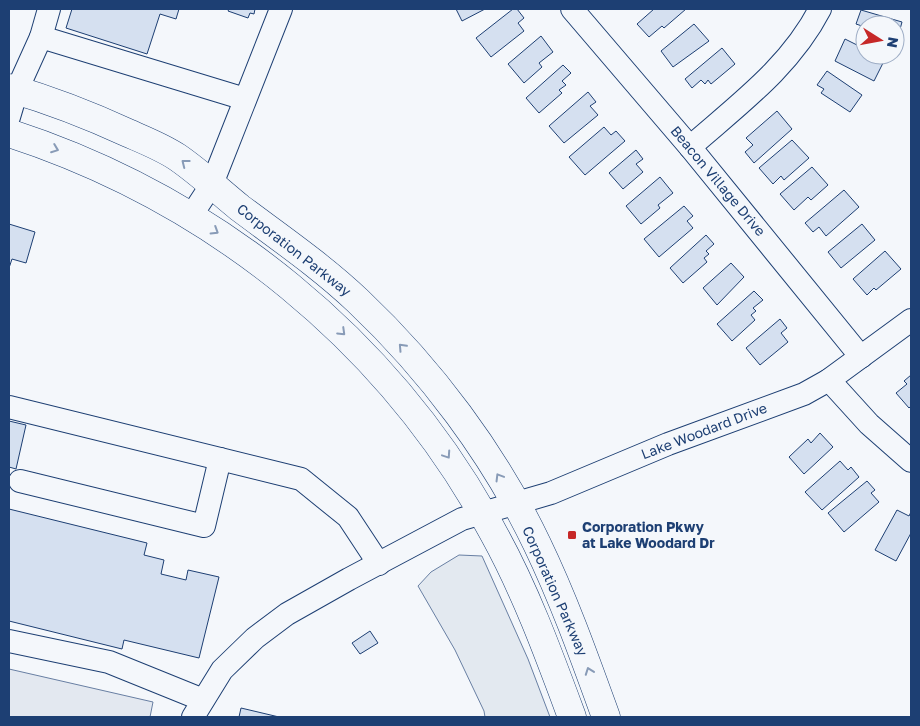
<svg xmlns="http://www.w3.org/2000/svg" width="920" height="726" font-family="'Golos Text',sans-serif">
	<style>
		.green { fill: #e3e9f0; stroke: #687fa3 }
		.parking { fill: #e3e8f0; stroke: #687fa3 }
		.building { fill: #d5e0f0; stroke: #1d3f73 }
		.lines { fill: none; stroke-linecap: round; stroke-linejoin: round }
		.minor-casing { stroke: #1d3f73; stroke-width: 24 }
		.major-casing { stroke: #1d3f73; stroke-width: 29 }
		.minor { stroke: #f4f7fb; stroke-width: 22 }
		.major { stroke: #f4f7fb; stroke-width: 28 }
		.oneway { stroke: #889bb7 }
		.poi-dot { fill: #c62828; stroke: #f4f7fb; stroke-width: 2 }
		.labels { text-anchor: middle; stroke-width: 4; stroke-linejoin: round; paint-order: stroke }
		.street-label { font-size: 14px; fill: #1d3f73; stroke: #f4f7fb }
		.poi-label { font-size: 14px; font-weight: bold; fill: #1d3f73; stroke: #f4f7fb; text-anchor: start }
	</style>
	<rect width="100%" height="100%" fill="#f4f7fb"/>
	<path class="green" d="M459,555L482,556L528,659L550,717H485L484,711L455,650L418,586L431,572Z"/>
	<path class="parking" d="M9,669L153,702L150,717H9Z"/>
	<g class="building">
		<path d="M72,9H179L176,19L160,14L147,54L66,28Z"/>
		<path d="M229,9H255L254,14L250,13L248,18L228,11Z"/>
		<path d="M456,9H485L462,21Z"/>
		<path d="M513,9H517L524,18L518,23L524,31L491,57L476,38Z"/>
		<path d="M654,9H686L664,28L662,26L649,37L637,24Z"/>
		<path d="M861,10L902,22L896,44L895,25H865V27L856,24Z"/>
		<path d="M694,24L709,41L673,67L661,51Z"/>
		<path d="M541,36L553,52L539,63L542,67L524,83L508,64Z"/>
		<path d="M845,39L865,49V55H877L885,59L874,81L835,61Z"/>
		<path d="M722,48L735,64L711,84L708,80L705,84L701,80L692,88L685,79Z"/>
		<path d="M563,65L571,73L562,81L566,85L559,90L562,93L539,113L526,98Z"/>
		<path d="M827,71L862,95L850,112L821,93L824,89L817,85Z"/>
		<path d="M588,92L596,102L590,106L598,115L564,143L549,126Z"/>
		<path d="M777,111L792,129L754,163L745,152L753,145L746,138Z"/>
		<path d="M604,127L611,135L616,131L625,141L585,175L569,157Z"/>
		<path d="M792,140L809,158L784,180L781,176L773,184L759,168Z"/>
		<path d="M636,150L643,159L636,164L643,172L623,189L609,173Z"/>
		<path d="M812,167L828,185L811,200L808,197L794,210L780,194Z"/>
		<path d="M660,177L673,193L658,205L660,208L641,224L626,206Z"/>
		<path d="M844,190L859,207L826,236L819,227L813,232L805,223Z"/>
		<path d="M684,206L693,216L687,221L693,228L659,257L644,239Z"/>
		<path d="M9,224L35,232L26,263L12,259L9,268Z"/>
		<path d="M862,224L875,240L841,268L828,252Z"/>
		<path d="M706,235L714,244L706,251L709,254L704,258L707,262L683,283L670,268Z"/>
		<path d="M885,251L901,269L876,290L874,288L867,295L853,279Z"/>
		<path d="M731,263L744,277L717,305L703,288Z"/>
		<path d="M754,291L763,300L753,308L756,311L751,315L755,320L732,341L717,324Z"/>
		<path d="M780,319L787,328L781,333L788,342L760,365L746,348Z"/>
		<path d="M911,375V406L909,408L896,393L907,384L904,381Z"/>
		<path d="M9,421L26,425L16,469L9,467Z"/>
		<path d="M820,433L833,447L804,474L789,457L808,439L811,443Z"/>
		<path d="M840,461L848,470L851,467L859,477L822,510L805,492Z"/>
		<path d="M867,481L875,490L871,493L879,502L844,532L828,513Z"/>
		<path d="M9,509L147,543L144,555L164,560L161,574L186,580L188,570L219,577L199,658L124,640L122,649L9,621Z"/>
		<path d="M897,510L909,516L911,512V533L896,561L875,550Z"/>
		<path d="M370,631L378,643L360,654L352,643Z"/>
		<path d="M241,708L279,717H239Z"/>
	</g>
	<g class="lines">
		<defs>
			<g id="minor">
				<path d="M572,9L690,147L861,357"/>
				<path d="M41,37L49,9"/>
				<path d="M9,117L17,90L41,37L245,99"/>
				<path d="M690,147C739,104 790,67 820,9"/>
				<path d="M191,216L212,184L281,9"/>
				<path d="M829,380L869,424L911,461"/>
				<path d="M9,407L301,479L348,517L379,564"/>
				<path d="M20,481L204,526L220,459"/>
				<path d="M9,641L109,662L203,700"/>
				<path d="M193,717L222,670L255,638L287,614L349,579L462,519L551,493L668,444L804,394L829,380L911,320"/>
			</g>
			<g id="major">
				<path d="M9,88C50,100 89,115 128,133C144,140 162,147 177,157C199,172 219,191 240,208C280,238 321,266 358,301C430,369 494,454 537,544C564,600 585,659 606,717"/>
				<path d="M9,133C215,200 391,342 494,534C526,592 549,655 572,717"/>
			</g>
		</defs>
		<use href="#minor" class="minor-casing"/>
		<use href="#major" class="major-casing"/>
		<use href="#minor" class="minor"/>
		<use href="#major" class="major"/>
	</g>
	<defs><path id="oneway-chevron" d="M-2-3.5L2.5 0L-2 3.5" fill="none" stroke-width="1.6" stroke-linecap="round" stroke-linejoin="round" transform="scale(1.25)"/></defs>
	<g class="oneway">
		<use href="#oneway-chevron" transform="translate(55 149) rotate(21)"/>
		<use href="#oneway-chevron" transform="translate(185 163) rotate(-142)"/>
		<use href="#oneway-chevron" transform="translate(215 231) rotate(32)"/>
		<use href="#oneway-chevron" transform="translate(342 332) rotate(44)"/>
		<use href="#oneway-chevron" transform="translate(402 347) rotate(-133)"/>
		<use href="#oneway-chevron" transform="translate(447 455) rotate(56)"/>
		<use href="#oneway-chevron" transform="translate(499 477) rotate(-121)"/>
		<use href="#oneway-chevron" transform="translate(589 671) rotate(-110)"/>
	</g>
	<rect class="poi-dot" x="567" y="530" width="10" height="10" rx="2.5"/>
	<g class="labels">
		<g class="street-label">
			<text transform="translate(718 181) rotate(50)" y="5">Beacon Village Drive</text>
			<text transform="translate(294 250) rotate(38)" y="5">Corporation Parkway</text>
			<text transform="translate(704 431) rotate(-21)" y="5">Lake Woodard Drive</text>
			<text transform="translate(555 591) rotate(66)" y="5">Corporation Parkway</text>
		</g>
		<g class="poi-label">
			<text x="582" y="532">Corporation Pkwy<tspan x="582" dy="16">at Lake Woodard Dr</tspan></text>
		</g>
	</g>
	<rect width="920" height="726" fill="none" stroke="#1d3f73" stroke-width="20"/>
	<g transform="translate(880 40) rotate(101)"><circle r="24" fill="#f4f7fb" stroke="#9eadc5"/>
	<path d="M0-4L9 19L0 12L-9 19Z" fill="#c62828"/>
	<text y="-8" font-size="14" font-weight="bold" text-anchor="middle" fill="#1d3f73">N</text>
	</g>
</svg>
